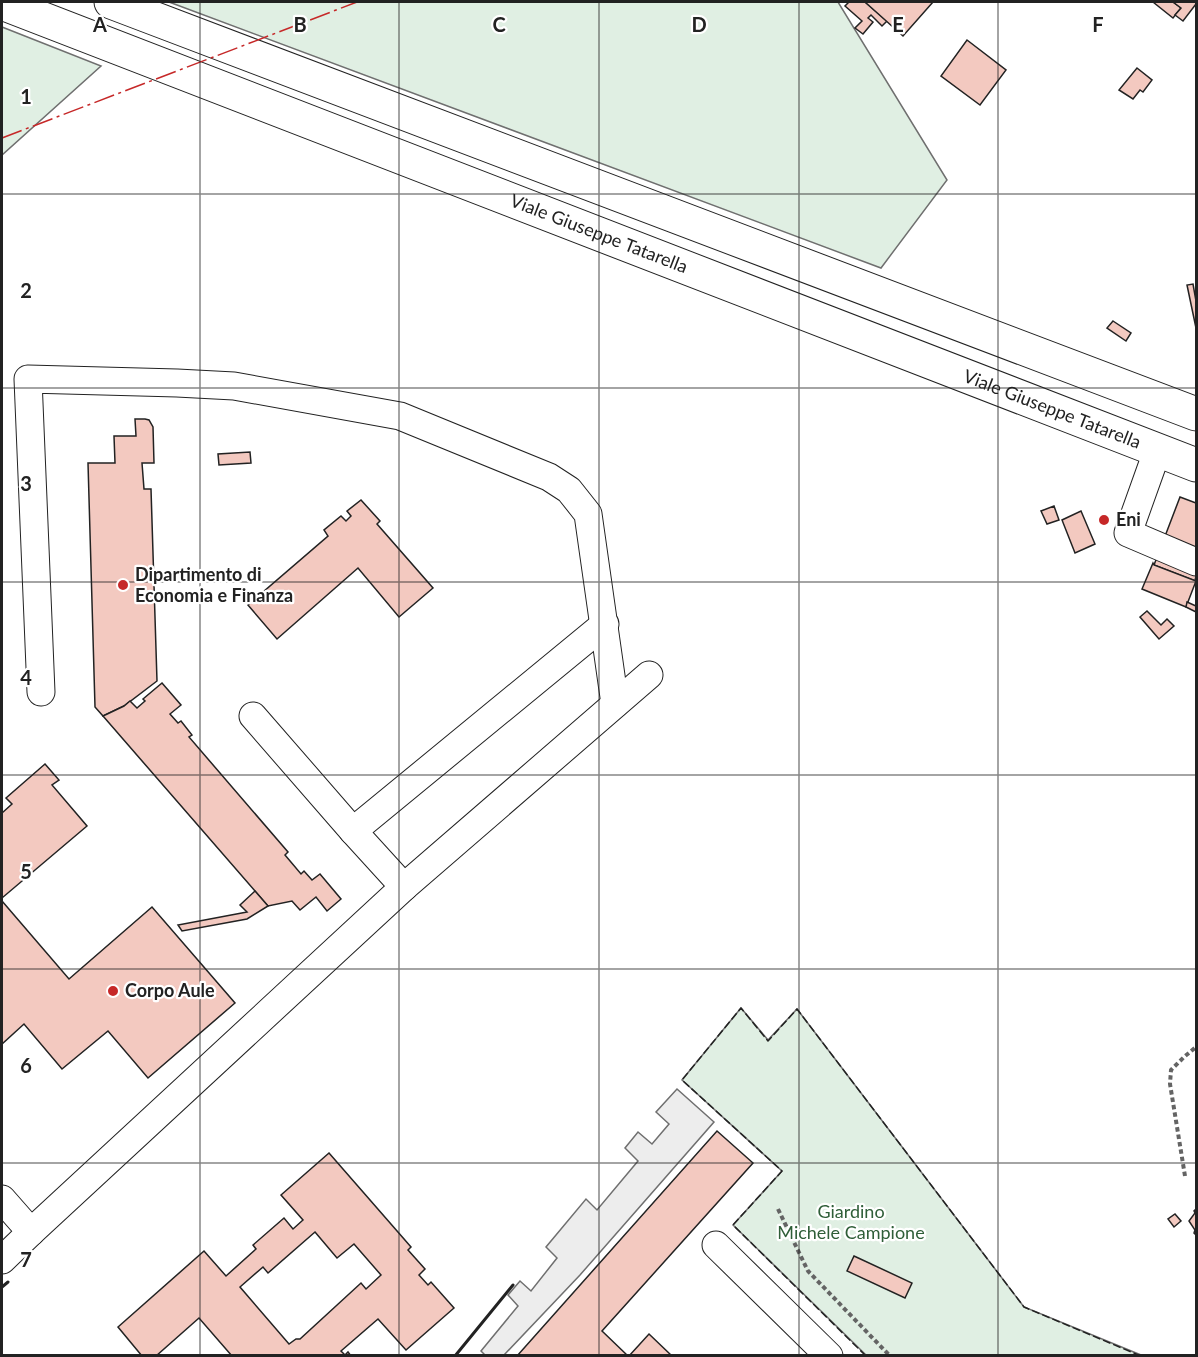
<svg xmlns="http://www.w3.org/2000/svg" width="1198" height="1357" font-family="Lato,sans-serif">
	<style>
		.green { fill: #e0efe3; stroke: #6f6f6f; stroke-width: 1.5 }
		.parking { fill: #ededed; stroke: #6f6f6f; stroke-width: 1.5 }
		.building { fill: #f3c9c0; stroke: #222; stroke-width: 1.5; fill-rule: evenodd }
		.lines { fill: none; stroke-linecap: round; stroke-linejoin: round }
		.minor-casing { stroke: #222; stroke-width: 29 }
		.major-casing { stroke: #222; stroke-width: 35 }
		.path { stroke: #646464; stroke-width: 4; stroke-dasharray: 4.5 3; stroke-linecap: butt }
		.minor { stroke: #fff; stroke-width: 27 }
		.major { stroke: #fff; stroke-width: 33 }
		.fence { stroke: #222; stroke-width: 1.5; stroke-dasharray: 8 3; stroke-linecap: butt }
		.wall { stroke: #222; stroke-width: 3 }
		.power { stroke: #c62828; stroke-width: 1.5; stroke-dasharray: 21 4.5 3 4.5; stroke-linecap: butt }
		.grid { fill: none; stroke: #222; stroke-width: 1.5; stroke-opacity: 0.55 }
		.poi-dot { fill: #c62828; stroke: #fff; stroke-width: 2 }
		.labels { text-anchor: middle; stroke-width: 4.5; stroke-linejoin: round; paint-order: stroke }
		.street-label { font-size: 18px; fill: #222; stroke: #fff }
		.poi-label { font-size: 18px; font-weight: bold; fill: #222; stroke: #fff; text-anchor: start }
		.park-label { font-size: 18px; fill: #2f5e38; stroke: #fff }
		.grid-label { font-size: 20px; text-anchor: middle; font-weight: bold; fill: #222; stroke: #fff; stroke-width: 4.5; stroke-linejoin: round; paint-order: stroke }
	</style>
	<rect width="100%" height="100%" fill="#fff"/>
	<g class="green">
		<path d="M169,2H838L947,180L881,268Z"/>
		<path d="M2,27L101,66L2,155Z"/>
		<path d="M741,1008L768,1040L797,1009L1024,1307L1141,1355H866L733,1225L782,1171L682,1080Z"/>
	</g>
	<path class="parking" d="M677,1089L714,1122L580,1275L504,1355H485L481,1351L518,1306L508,1295L520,1281L531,1291L557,1258L546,1247L586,1199L597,1210L638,1161L625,1148L638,1132L652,1144L669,1124L656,1112Z"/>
	<g class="building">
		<path d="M849,2H865L887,21L882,26L871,15L868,18L873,22L863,34L855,28L862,21L845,6Z"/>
		<path d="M865,2H933L903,36Z"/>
		<path d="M1153,2H1173L1181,8L1173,18Z"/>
		<path d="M1173,2H1196V4L1183,21L1175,15L1181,8Z"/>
		<path d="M967,40L1006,70L980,105L941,76Z"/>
		<path d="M1137,68L1152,80L1143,92L1140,90L1133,99L1119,90Z"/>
		<path d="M1193,284L1196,301V328L1187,285Z"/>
		<path d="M1113,321L1131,333L1126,341L1107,328Z"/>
		<path d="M135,419H145L149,420L153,427L154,463H142L144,489H151L157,681L124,706L103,716L95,707L88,463H115L114,436H136Z"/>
		<path d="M250,452L251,463L219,465L218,454Z"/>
		<path d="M1180,497L1196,503V576L1195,581L1154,565Z"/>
		<path d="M361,500L380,521L377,524L433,588L399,617L358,568L277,639L248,605L328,536L324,530L341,516L346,521L351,516L347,511Z"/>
		<path d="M1054,506L1059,520L1047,524L1041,511Z"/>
		<path d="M1081,511L1095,544L1075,553L1062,520Z"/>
		<path d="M1153,563L1154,565L1196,581L1186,607L1142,589Z"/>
		<path d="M1187,602L1196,606V612L1186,607Z"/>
		<path d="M1147,611L1161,625L1167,619L1174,626L1159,639L1140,617Z"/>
		<path d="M162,683L181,705L170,714L178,723L181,721L192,735L189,737L288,852L285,855L301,874L304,871L312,880L320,874L341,899L327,911L316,897L300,910L292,901L268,906L103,716L124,706L130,701L137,708L145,701L143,699Z"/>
		<path d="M45,764L59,780L52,785L87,826L2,898V813L12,804L6,798Z"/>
		<path d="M255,891L268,906L247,919L182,931L178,925L247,912L240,905Z"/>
		<path d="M2,901L69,979L152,907L235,1003L148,1078L108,1031L62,1069L24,1024L2,1044Z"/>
		<path d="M717,1131L753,1163L602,1331L628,1356H517Z"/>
		<path d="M329,1153L411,1247L408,1250L425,1269L419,1275L428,1285L431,1282L454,1308L406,1350L378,1319L341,1351L345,1355L348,1352L351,1356H232L199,1318L156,1356H142L118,1327L204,1251L226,1276L256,1249L253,1245L284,1218L293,1229L303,1220L281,1195ZM315,1232L337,1258L354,1244L381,1275L366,1289L361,1283L300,1339H296L289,1344L240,1287L263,1267L268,1273Z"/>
		<path d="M1196,1209V1235L1194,1233L1195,1230L1189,1221L1195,1213L1194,1211Z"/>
		<path d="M1175,1214L1181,1221L1174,1227L1168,1219Z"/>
		<path d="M854,1256L912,1283L905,1298L847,1271Z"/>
		<path d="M649,1334L672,1356H629Z"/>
	</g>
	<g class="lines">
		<defs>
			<g id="minor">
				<path d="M1158,449L1128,533L1196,562"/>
				<path d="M41,692L28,379L177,383L234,386L400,416L549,477L569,490L588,514L615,704"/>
				<path d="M253,716L353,831L404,887"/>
				<path d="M353,831L605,624"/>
				<path d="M2,1199L31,1232"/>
				<path d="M716,1245L829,1356"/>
				<path d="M2,1260L31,1232L404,887L649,675"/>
			</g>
			<g id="major">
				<path d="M111,2L1196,414"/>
				<path id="s1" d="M2,3L1196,465"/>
			</g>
		</defs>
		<use href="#minor" class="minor-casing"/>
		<use href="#major" class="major-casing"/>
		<g class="path">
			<path d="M1185,1176L1170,1084L1171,1070L1184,1057L1196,1047"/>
			<path d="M778,1209L808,1271L890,1356"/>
		</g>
		<use href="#minor" class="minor"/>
		<use href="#major" class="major"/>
		<path class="fence" d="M866,1356L733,1225L782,1171L682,1080L741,1008L768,1041L797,1009L1024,1307L1141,1356"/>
		<g class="wall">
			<path d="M2,1287L8,1282"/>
			<path d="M455,1356L513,1285"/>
		</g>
		<path class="power" d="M2,138L357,2"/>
	</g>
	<path class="grid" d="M200,2V1356M399,2V1356M599,2V1356M799,2V1356M998,2V1356M2,194H1196M2,388H1196M2,582H1196M2,775H1196M2,969H1196M2,1163H1196"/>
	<g class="poi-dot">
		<circle cx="1104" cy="520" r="6"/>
		<circle cx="123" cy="585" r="6"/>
		<circle cx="113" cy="991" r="6"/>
	</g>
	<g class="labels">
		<g class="street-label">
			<text dy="6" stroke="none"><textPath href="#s1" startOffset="640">Viale Giuseppe Tatarella</textPath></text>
			<text dy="6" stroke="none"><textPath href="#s1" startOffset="1126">Viale Giuseppe Tatarella</textPath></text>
		</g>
		<g class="poi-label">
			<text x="1116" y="526">Eni</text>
			<text x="135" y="581">Dipartimento di<tspan x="135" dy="21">Economia e Finanza</tspan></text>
			<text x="125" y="997">Corpo Aule</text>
		</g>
		<g class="park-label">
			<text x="851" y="1218">Giardino<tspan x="851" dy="21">Michele Campione</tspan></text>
		</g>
	</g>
	<g class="grid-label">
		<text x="100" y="32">A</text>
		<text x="300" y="32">B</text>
		<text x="499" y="32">C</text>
		<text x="699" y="32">D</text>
		<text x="898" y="32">E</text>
		<text x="1098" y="32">F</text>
		<text x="26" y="104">1</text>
		<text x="26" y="298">2</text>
		<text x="26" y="491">3</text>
		<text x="26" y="685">4</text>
		<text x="26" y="879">5</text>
		<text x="26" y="1073">6</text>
		<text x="26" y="1267">7</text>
	</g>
	<rect width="1198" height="1357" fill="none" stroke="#222222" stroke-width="6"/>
</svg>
